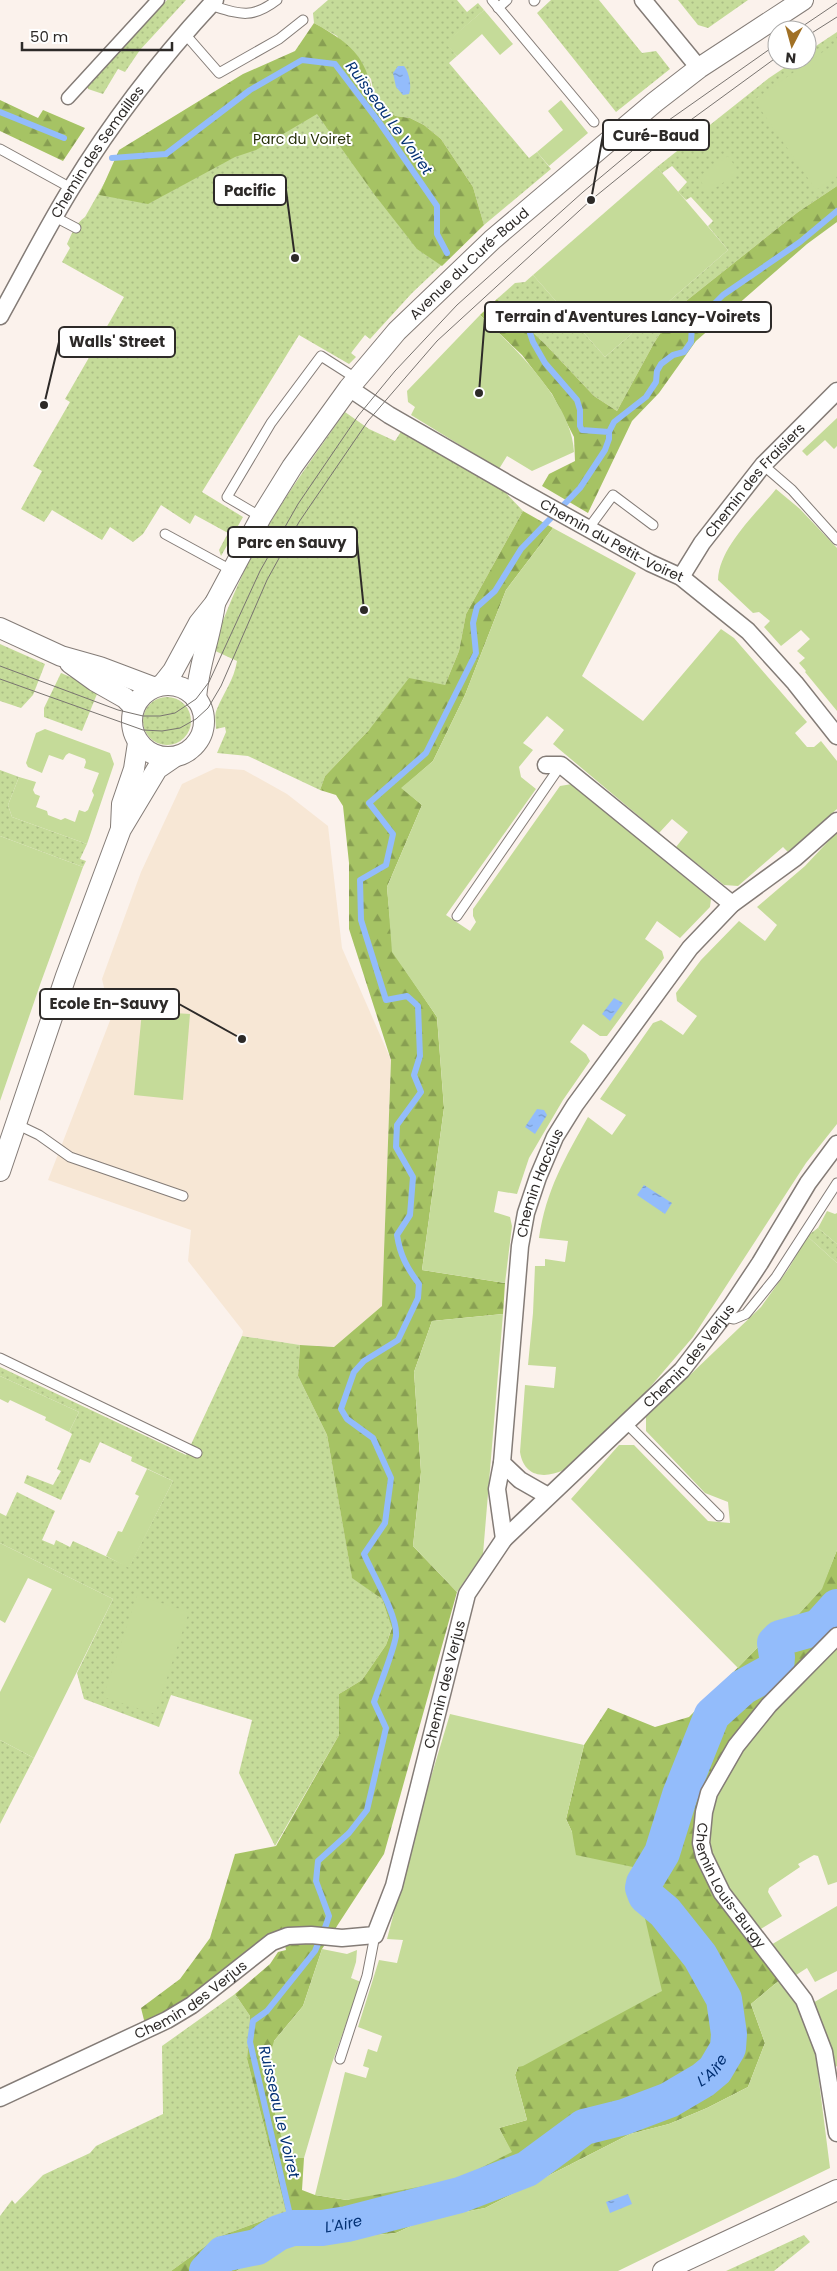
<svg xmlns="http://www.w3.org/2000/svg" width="837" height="2271" font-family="Poppins,sans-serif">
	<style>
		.education { fill: #f7e7d5 }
		.grass { fill: url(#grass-dots) }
		.forest { fill: url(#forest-firs) }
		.garden { fill: #c5db99 }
		.water { fill: url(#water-ripples) }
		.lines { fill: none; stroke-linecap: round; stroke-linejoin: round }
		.stream { stroke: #93bcfb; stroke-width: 6 }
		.river { stroke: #93bcfb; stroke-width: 36 }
		.service-casing { stroke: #847c77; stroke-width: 11 }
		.pedestrian-casing { stroke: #847c77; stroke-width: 15 }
		.minor-casing { stroke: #847c77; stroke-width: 19 }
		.tertiary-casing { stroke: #847c77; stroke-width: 22 }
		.service { stroke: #fff; stroke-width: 9 }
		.pedestrian { stroke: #fff; stroke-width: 12 }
		.minor { stroke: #fff; stroke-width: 16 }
		.tertiary { stroke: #fff; stroke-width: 20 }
		.tram { stroke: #797470; stroke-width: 1 }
		.labels { text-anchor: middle; stroke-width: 4; stroke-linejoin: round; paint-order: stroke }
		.park-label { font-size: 14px; fill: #273109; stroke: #fff }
		.street-label { font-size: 14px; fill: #2d2a28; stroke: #fff }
		.water-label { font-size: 15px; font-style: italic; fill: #023073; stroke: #fff }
		.leader { fill: none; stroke: #2d2a28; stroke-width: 2 }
		.callout-dot { fill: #2d2a28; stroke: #fff; stroke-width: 2 }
		.callout { fill: #fff; stroke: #2d2a28; stroke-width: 2 }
		.callout-label { font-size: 15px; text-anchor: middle; font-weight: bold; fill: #2d2a28 }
	</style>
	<defs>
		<pattern id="grass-dots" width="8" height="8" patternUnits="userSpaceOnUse" patternTransform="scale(1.25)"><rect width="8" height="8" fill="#c5db99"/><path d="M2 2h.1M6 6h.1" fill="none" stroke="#aabc84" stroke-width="1.8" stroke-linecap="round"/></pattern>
		<pattern id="forest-firs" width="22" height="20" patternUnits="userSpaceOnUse" patternTransform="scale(1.25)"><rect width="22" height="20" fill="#a6c364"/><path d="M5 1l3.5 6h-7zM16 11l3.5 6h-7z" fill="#889f52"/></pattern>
		<pattern id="water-ripples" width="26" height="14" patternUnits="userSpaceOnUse" patternTransform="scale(1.25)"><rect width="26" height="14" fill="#93bcfb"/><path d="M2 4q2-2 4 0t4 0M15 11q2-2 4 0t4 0" fill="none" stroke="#7899cb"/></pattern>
	</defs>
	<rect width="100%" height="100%" fill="#fbf2ec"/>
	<path class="education" d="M216,768L244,770L287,794L328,826L342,948L391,1060L382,1306L334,1347L300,1345L242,1336L243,1331L188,1261L191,1230L48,1180L111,1018L102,979L141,872L182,784Z"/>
	<g class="grass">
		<path d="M167,0H186L140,50L125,72L118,69L103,94L88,89L87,85Z"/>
		<path d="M328,0H457L467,12L478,3L484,10L446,43L457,56L449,63L529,158L537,152L551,169L484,225L473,187L441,139L424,125L410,118L396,116L376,106L371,79L337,36L314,23L313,13Z"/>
		<path d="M551,0H599L642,53L656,51L670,69L616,112L537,13Z"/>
		<path d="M678,0H748L708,28L698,25Z"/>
		<path d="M837,32V186L798,212L676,309L654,343L617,411L594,396L545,344L497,299L515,283L525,282L533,275L605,357L728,250L708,226L713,221L691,197L686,200L678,192L687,182L672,166L662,173L657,167L769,78L796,60H807V52Z"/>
		<path d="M302,63L467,241L412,293L370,339L365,335L351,353L356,357L349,364L299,335L202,492L243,517L221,556L219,550L228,533L195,515L190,524L161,505L143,534L133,542L110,527L102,540L52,510L44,522L21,509L42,471L33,466L70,402L65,399L124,297L62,262L70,248L67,244C71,235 76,223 85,217L118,159Z"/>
		<path d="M345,412L369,429L395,441L402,430L504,491L523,511L466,614L459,651L445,685L369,730L325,776L320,790L248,756L217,753L226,732L225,727L216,729C216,723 214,715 217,709C224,692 234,680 237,661L211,649C226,614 239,578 258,544C283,498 315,455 345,412Z"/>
		<path d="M0,644L45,664L33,695L21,708L0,701Z"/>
		<path d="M61,673L99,689L82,731L44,717V708Z"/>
		<circle cx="167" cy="721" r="24"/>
		<path d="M0,770L19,777L8,805L12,817L87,844L80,859L86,861L83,867L0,836Z"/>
		<path d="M818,1228L837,1244V1263L807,1236Z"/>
		<path d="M242,1336L300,1345L298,1376L327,1435L352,1577L382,1599L392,1627L386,1645L362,1680L339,1694V1735L275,1846L239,1773L252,1720L171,1695L159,1727L84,1699L77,1673L113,1599L0,1543V1513L6,1516L17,1492L55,1511L42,1540L54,1545L56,1540L70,1547L73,1541L129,1567L173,1481L131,1461L132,1457L100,1442L90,1463L80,1459L61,1500L24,1483L27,1475L53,1485L61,1471L57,1469L72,1434L69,1432L79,1412L0,1376V1367L186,1455Z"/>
		<path d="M0,1740L34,1758L0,1824Z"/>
		<path d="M235,1994L250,2016L247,2059L286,2212L218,2237L171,2271H0V2216L12,2200L15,2204L43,2175L90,2153L96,2146L163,2114L162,2046Z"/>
		<path d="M804,2235L810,2242L774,2271H726Z"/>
	</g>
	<g class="forest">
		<path d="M314,23C357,47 366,58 376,106L396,116L410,118L424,125L441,139L473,187L484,225L442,266L417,249L374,194L317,114L256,150L235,157L148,204L99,195L119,150L243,74L295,51Z"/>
		<path d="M0,100L38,118L43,110L85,128L63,161L0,131Z"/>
		<path d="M837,186V222L807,244L696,341L659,393L632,421L588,513L542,486L549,474L575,461L574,437L552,394L522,355L480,315L497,299L545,344L594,396L617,411L654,343L676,309L798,212Z"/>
		<path d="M523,511L553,528L506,590L465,695L433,761L402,788L422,805L387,887L393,952L437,1017L444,1108L422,1270L505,1283L503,1314L432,1321L414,1372L421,1472L413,1546L457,1592L384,1854L322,1949L303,2006L274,2041L287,2158H304L302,2190L315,2195L347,2200L511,2152L499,2128L527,2120L515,2075L574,1917L572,1832L566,1819L584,1745L608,1708L655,1727L689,1717L763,1642L787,1627L821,1589L837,1550V1630L743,1729L695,1840L781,1979L751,2004L765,2043L748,2087L707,2108L669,2124L630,2134L485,2208L424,2220L396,2233L335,2239L272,2250L236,2271H171L218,2237L286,2212L247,2059L250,2016L235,1994L270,1964L278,1952L286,1950L282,1932C259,1939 242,1954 224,1969C198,1989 174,2010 145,2024L141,2008L180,1979L210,1938L235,1854L276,1846L339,1735V1694L362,1680L386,1645L392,1628L382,1599L352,1578L327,1435L298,1376L300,1345L334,1347L382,1306L391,1060L349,929V863L343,806L336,795L320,790L325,776L369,730L409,678L445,685L459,651L466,614Z"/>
	</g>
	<g class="garden">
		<path d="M484,10L513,44L500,55L482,34L457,56L445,43Z"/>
		<path d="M837,42V176L816,190L754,100Z"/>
		<path d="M561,100L588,133L549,166L537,152L563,130L548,111Z"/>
		<path d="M728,156L739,172L708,193L698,177Z"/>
		<path d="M657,167L728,250L605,357L533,275Z"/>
		<path d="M480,315C514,347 572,402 574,452L532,471L507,456L499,469L411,415L415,407L408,402L407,391Z"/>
		<path d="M837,418V446L834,449L825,440L807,456L802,451Z"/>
		<path d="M776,489L800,509L837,548V711L805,672L806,671L799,663L805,658L797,651L810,639L801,630L781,646L764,627L770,621L759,612L753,613L718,580C719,547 756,514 776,489Z"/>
		<path d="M553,528L636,573L582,676L643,721L721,629L734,638L807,722L795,733L807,747H814L821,741L837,761V809L788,852L783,847L738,886L724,885L676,847L688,832L672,819L659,833L553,744L564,730L547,716L523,743L533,750L519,767L521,777L536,789L446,915L470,931L476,922L473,916V909L560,786L572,784L711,899L710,907L680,938L657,921L645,939L662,951L664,958L607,1036H600L583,1024L570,1042L586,1054L590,1061L563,1100L529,1158L517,1194L498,1191L494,1212L510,1217L512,1226L505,1283L422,1270L444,1108L437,1017L392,952L387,887L422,805L401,788L433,761L465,695L506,590Z"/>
		<path d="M45,729L110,753L114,764L87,844L12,817L8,805L19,777L36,782L33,790L35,794L40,796L36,807L47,811L48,815L61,820L65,818L75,822L79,810L85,812L88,810L94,795L92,791L99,773L84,768L86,762L85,759L69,753L66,755L63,760L49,755L42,773L28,767L26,763L36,733Z"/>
		<path d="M837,832V1124L806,1163L693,1337L645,1393L564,1470C544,1479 524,1477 520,1452L525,1385L554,1388L556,1367L528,1365L533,1313L535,1266H545V1259L565,1262L568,1241L539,1238C546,1190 565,1158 588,1117L612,1135L626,1115L600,1099L653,1023L661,1020L683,1035L697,1016L677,1001L676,993L701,960L739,921L765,941L777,925L757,907L805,866Z"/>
		<path d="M0,836L83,867L41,982L0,1101Z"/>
		<path d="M142,1011L190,1014L183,1100L134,1095Z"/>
		<path d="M827,1211L835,1214L837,1213V1244L818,1228Z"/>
		<path d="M807,1236L837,1263V1550L822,1589L787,1627L763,1642L738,1668L571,1499L619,1445H634L708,1521L730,1523L728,1502L705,1493L646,1431V1417L761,1307L789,1268Z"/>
		<path d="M503,1314L483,1554L457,1592L413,1546L421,1472L414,1372L432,1321Z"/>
		<path d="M0,1376L79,1412L69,1432L45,1420L46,1417L10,1400L8,1403L0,1399Z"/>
		<path d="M147,1469L173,1481L129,1568L106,1556L118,1531L122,1532L139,1496L135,1494Z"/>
		<path d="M0,1543L113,1599L34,1758L0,1740V1692L52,1589L28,1578L5,1623L0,1620Z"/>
		<path d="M137,1595L189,1612L155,1714L103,1697Z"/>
		<path d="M837,1645V1882L828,1885L818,1856L814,1855L798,1864L800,1867L769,1888L768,1892L782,1916L759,1930C741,1905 718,1879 708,1849C707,1843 709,1836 709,1830C717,1760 790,1693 837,1645Z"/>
		<path d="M450,1714L584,1745L566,1819L572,1832L576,1855L633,1867L662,1991L523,2066L518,2067L515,2075L527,2120L499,2128L512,2152L457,2180L347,2200L315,2195L345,2072L366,2078L369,2068L363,2066L368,2049L377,2052L382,2036L358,2027L379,1960L397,1963L403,1940L387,1939L421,1810Z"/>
		<path d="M837,1906V1971L815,1982L807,1968L793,1977L769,1946Z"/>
		<path d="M322,1949L347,1954L357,1950L356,1962L351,1978L361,1982L331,2066L304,2158H287L264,2073L274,2041L303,2006Z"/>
		<path d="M781,1979L802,2009L815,2050L830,2168L618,2271H236L272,2250L335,2239L396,2233L424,2220L485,2208L630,2134L669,2124L707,2108L748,2087L765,2043L751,2004Z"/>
		<path d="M837,1989V2066L833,2069L811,2004Z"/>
	</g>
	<g class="water">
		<path d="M398,66H404C409,72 412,86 409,94L403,95L396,87L393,73Z"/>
		<path d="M614,998L623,1003L610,1021L602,1014Z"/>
		<path d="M537,1109L544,1110L547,1115L535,1134L525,1127Z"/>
		<path d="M644,1185L672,1203L665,1214L637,1195Z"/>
		<path d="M628,2194L632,2204L610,2213L606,2202Z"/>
	</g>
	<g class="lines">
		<g class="stream">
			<path d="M0,112L64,138"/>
			<path d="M112,158L166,154L250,90L302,60L335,64L379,122L437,206V234L447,253"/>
			<path d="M609,432L614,422L646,397L656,382L657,371L661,364L673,355L684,352L691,342L692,326L723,295L800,242L837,211"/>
			<path d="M293,2228L250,2042L253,2021L267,2011L315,1951L326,1925L329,1916L316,1881L318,1861L349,1833L367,1810L386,1728L374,1702C380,1684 393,1653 396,1636C398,1616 372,1573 364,1554L385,1523L391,1478L373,1438L347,1419L341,1409L354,1372L364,1361L398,1340L418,1298L419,1284C407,1268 400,1255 397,1235L410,1215L413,1177L396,1147L397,1125L421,1092L414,1075L420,1056L418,1006L407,996L386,1000L361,920L360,880L386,865L393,834L369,803L426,753L476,653L473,623L477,607L495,591L521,549L580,488L605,450L609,439V432L582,430L580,426V410L577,400L545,363L533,342L527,324L500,304"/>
		</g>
		<path class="river" id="s1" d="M207,2271L223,2254L257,2247L278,2233L293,2228H322L347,2224L460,2195L527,2169L584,2127L624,2117L669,2100L703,2080L715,2070L728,2048L729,2034L724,1999L700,1956L665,1912L646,1896L643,1888L644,1883L662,1853L680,1795L712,1715L743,1687L776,1669L777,1657L775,1643L780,1638L819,1627L837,1607"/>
		<defs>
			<g id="service">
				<path d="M492,0L594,122"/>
				<path d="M534,1L535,0"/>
				<path d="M210,5C239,14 251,20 277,0"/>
				<path d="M498,8L507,0"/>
				<path d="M185,34L219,73L279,39L303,20"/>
				<path d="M0,149L71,188"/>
				<path d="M55,217L76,228"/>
				<path d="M763,465L792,490L837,540"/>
				<path d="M261,517L227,497L271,423L321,356L357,379"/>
				<path d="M588,529L613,495L653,525"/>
				<path d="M165,534L231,570"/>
				<path d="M457,916L561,765"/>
				<path d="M16,1124L39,1135L70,1157L183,1196"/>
				<path d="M724,1317L734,1319L746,1314L776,1277L837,1183"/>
				<path d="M0,1358L197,1453"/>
				<path d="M626,1423L719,1516"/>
				<path d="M340,2059L367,1976L375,1935"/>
			</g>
			<path id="pedestrian" d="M68,98L158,0"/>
			<g id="minor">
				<path d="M643,0L699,68"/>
				<path id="s2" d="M0,316C24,273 46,229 72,187C113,120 162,57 215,0"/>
				<path id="s3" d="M349,388L389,415L519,490L650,563L681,577L748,631L795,683L837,736"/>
				<path id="s4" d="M681,577L702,543L763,465L837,391"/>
				<path d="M546,765H561L732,904"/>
				<path d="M502,1463L497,1489L504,1539"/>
				<path id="s5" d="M548,1496L520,1480L502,1463L520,1246L526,1213L538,1177L555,1137L575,1105L690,948L732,904L795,858L837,821"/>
				<path id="s6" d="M837,1636L769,1705L736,1746L709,1793L704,1812L701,1843L704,1856L722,1893L804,2000L824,2052L837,2133"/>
				<path id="s7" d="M0,2098L167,2020L192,2005L272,1942L288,1936L311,1935L342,1938L375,1935L394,1886L467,1594L504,1539L682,1370L732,1305L760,1263L808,1183L837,1144"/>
			</g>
			<g id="tertiary">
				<path d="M0,628L61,656L100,667L153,687"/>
				<path d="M70,663L95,681L125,698L134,707"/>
				<circle cx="168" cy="721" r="36"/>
				<path id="s8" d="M162,685L173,671L199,623L215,603L261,517L292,467L349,388L397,331L492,240L655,102L699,68L803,0"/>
				<path d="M196,699C198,666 211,636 215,603"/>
				<path d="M121,827L122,804L134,769L138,743"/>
				<path d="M0,1171L66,976L121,829L157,769L173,758"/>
				<path d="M663,2271L837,2190"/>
			</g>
		</defs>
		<use href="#service" class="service-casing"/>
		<use href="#pedestrian" class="pedestrian-casing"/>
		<use href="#minor" class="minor-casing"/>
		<use href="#tertiary" class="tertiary-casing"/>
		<use href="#service" class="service"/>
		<use href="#pedestrian" class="pedestrian"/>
		<use href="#minor" class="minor"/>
		<use href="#tertiary" class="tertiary"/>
		<g class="tram">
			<path d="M797,30L837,3"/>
			<path d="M807,36L837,17"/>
			<path d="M0,666L118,710L143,716H160L175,713L196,699L209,682L260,571L298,504L358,416L395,371L457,305L583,192L669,120L777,44"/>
			<path d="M0,679L143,730L162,731L180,728L196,719L208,708L221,686L267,580L299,522L368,421L437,341L591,200L677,130L777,57"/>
		</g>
	</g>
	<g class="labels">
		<g class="park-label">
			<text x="302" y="144">Parc du Voiret</text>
		</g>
		<g class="street-label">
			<text dy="5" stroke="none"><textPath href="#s2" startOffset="191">Chemin des Semailles</textPath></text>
			<text dy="5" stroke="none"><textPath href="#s8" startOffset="525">Avenue du Curé-Baud</textPath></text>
			<text dy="5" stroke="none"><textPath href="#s4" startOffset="122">Chemin des Fraisiers</textPath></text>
			<text dy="5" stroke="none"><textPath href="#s3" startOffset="304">Chemin du Petit-Voiret</textPath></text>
			<text dy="5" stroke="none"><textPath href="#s5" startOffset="341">Chemin Haccius</textPath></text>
			<text dy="5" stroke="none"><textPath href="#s7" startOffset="1100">Chemin des Verjus</textPath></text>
			<text dy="5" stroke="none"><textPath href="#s7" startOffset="680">Chemin des Verjus</textPath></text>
			<text dy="5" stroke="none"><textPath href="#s6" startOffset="305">Chemin Louis-Burgy</textPath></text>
			<text dy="5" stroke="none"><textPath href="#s7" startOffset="215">Chemin des Verjus</textPath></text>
		</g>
		<g class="water-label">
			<text transform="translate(389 118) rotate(54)" y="5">Ruisseau Le Voiret</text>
			<text dy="5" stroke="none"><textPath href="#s1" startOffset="555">L'Aire</textPath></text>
			<text transform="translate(279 2112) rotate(77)" y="5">Ruisseau Le Voiret</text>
			<text dy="5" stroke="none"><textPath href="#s1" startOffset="150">L'Aire</textPath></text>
		</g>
	</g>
	<path class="leader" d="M591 200L603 135M295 258L286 190M479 393L485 317M44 405L59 342M364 610L357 542M242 1039L179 1004"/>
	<g class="callout-dot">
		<circle cx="591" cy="200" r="5"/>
		<circle cx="295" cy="258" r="5"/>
		<circle cx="479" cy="393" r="5"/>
		<circle cx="44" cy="405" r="5"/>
		<circle cx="364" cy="610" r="5"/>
		<circle cx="242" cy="1039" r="5"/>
	</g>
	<g class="callout">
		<rect x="603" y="120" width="106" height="30" rx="5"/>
		<rect x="214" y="175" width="72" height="30" rx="5"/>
		<rect x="485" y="302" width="286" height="30" rx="5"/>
		<rect x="59" y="327" width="116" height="30" rx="5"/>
		<rect x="228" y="527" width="129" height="30" rx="5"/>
		<rect x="40" y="989" width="139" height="30" rx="5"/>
	</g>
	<g class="callout-label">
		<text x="656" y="141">Curé-Baud</text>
		<text x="250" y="196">Pacific</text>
		<text x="628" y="322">Terrain d'Aventures Lancy-Voirets</text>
		<text x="117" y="347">Walls' Street</text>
		<text x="292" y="548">Parc en Sauvy</text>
		<text x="109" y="1009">Ecole En-Sauvy</text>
	</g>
	<g transform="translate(792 45) rotate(186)"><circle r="24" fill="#ffffff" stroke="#abaaa9"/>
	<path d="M0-4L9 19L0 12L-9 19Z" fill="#a17125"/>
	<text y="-8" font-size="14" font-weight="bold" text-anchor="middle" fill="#2d2a28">N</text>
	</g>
	<path d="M22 42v8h150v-8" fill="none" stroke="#2d2a28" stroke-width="2.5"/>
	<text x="30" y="42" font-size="15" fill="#2d2a28" stroke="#ffffff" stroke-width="4" paint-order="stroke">50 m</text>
</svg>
